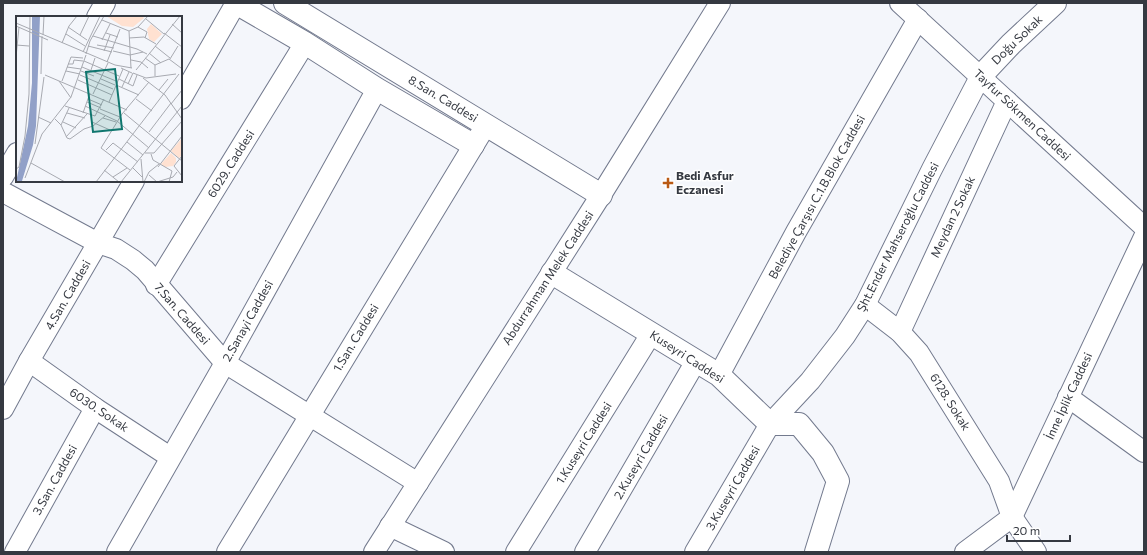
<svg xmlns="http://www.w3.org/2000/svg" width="1147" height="555" font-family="Commissioner,sans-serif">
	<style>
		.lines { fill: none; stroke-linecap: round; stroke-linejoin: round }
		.minor-casing { stroke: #737a8e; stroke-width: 22 }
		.tertiary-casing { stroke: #737a8e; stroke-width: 24 }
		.minor { stroke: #fff; stroke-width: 20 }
		.tertiary { stroke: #fff; stroke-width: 22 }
		.poi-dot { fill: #ba5a14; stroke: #fff; stroke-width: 1.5 }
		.labels { text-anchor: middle; stroke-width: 3; stroke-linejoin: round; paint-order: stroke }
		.street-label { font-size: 12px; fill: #353941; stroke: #fff }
		.poi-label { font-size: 12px; font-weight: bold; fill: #353941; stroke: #fff; text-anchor: start }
		.inset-road { fill: none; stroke: #a8aab1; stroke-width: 1 }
		.view { fill: #0f766e; fill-opacity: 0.15; stroke: #0f766e; stroke-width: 2 }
		.inset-edge { fill: none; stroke: #353941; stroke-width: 2 }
	</style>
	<rect width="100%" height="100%" fill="#f4f6fb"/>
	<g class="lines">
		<defs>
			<g id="minor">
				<path d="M900,3L1144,227"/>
				<path d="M97,17L105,3"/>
				<path d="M181,99L236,3"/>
				<path d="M3,177L17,153"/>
				<path d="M3,192L98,243L116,249L133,260L145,270L225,363L418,483"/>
				<path d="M156,285L305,43"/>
				<path d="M865,305L900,332L919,353L999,481L1012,517L1036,552"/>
				<path d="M900,332L1007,101"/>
				<path d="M29,361L95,408L170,457"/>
				<path d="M719,375L796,232L918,19"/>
				<path d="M1068,397L1144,452"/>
				<path d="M3,409L29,361L134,181"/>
				<path d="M390,526L444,552"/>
				<path d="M15,552L95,408"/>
				<path d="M117,552L225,363L377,89"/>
				<path d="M227,552L486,125"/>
				<path d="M374,552L601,195L720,3"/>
				<path d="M516,552L651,334"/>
				<path d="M585,552L696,361"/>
				<path d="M695,552L770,424L810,381L845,336L865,305L932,169L980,77"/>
				<path d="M965,552L1012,517L1144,237"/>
			</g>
			<g id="tertiary">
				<path d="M236,3L305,43L377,89L473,145"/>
				<path d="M285,3L601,195"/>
				<path d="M980,77L1011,44L1055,3"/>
				<path d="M552,273L719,375L770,424H799L823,453L838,481L816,552"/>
			</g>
		</defs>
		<use href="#minor" class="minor-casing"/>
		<use href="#tertiary" class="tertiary-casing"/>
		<use href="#minor" class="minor"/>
		<use href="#tertiary" class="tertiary"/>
	</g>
	<path class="poi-dot" d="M666 177h4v4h4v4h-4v4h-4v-4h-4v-4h4z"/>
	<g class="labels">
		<g class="street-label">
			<text transform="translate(1017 40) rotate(-44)" y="4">Doğu Sokak</text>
			<text transform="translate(443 99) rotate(31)" y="4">8.San. Caddesi</text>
			<text transform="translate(1022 115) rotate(43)" y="4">Tayfur Sökmen Caddesi</text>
			<text transform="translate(231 164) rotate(-58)" y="4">6029. Caddesi</text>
			<text transform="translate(817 197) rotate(-61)" y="4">Belediye Çarşısı C.1.B.Blok Caddesi</text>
			<text transform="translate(953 217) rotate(-65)" y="4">Meydan 2 Sokak</text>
			<text transform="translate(898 237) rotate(-63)" y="4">Şht.Ender Mahseroğlu Caddesi</text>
			<text transform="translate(548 278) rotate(-57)" y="4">Abdurrahman Melek Caddesi</text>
			<text transform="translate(68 295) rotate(-60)" y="4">4.San. Caddesi</text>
			<text transform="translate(182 314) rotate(49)" y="4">7.San. Caddesi</text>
			<text transform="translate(248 321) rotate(-61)" y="4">2.Sanayi Caddesi</text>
			<text transform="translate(356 338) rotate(-59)" y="4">1.San. Caddesi</text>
			<text transform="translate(687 357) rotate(33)" y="4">Kuseyri Caddesi</text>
			<text transform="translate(1069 396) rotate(-65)" y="4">İnne İplik Caddesi</text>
			<text transform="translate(950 402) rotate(58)" y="4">6128. Sokak</text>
			<text transform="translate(99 410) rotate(34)" y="4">6030. Sokak</text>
			<text transform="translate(584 443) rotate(-58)" y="4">1.Kuseyri Caddesi</text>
			<text transform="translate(641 457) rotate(-60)" y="4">2.Kuseyri Caddesi</text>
			<text transform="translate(55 480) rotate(-61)" y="4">3.San. Caddesi</text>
			<text transform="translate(733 488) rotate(-60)" y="4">3.Kuseyri Caddesi</text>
		</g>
		<g class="poi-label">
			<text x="676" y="180">Bedi Asfur<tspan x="676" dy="14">Eczanesi</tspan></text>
		</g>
	</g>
	<g transform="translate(16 16)">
		<rect width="166" height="166" fill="#f4f6fb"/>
		<path d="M90,0H126L128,2L117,11L106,10ZM135,8L146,18L138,26L133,23L131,13ZM166,122V139L163,142L155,135ZM155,137L160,142V146L157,150L149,151L145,148Z" fill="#ffe1d1"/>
		<path d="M16,0H24L20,110L17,129L6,165L0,166L12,110L16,67Z" fill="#91a0c8"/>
		<path class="inset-road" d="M130,3L148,18M86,4L113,15M0,7L99,49L116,52M156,8L166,17M0,10L32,24M52,11L71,24M122,11L131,16L129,22M113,15L115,52M113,15L122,11L132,0M90,17L102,21M148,17L166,31M50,18L69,30M27,19L28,0M64,19L73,0M77,20L121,33L131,38M113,22L128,21L140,28M86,24L94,8M46,27L53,10L61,0M0,29L13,30M81,29L98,32M72,30L96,36M139,30L154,42M88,35L94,19M97,35L114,39L127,36M67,36L84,0M133,37L145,47M70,38L74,25L88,0M0,41L3,11M129,42L139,49V60M153,43L165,52M154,43L162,30M115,44L125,46L132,52M68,45L103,60M91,46L104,13M52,48H57L58,44L67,45M139,49L153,43M51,51L65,53M66,51L100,65M105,52L116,57M75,54L79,42M120,54L164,0M50,55L64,58M65,55L78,60M117,57L130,62L160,58M25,58L26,20M29,59L111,94M64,59L97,73M127,62L149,79L166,103M85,63L99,69M103,63L117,70L121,59M62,64L96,79M43,65L55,82M46,65L55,41L67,42M112,68L117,57M100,69L123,79M106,71L113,56M143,74L152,63M13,78L14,0M77,78L92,47M72,83L86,89M120,83L136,95M71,86L85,92M93,86L107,53M155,88L166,74M49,90L79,100L88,83M69,90L101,105L133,132M84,93L104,101M51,97L69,102M67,97L74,77M108,97L166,145M22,101L35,107M87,102L100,106M39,103L45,109L51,122L54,123L68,113L77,110L89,100M47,106L60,112M76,106L94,114M45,109L53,92M133,116L155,87M50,121L71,98M111,126L127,139M19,128L28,61M90,134L97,127L122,146M129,137H138L166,105M135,138L137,144L156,155L153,166M125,143L127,166M15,147L49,166M158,150L166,160M158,150L166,140M142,151L166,120M117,152L126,161M0,153L3,151L9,120L13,78M88,154L103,166M114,154L85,132L106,98L133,66M133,159L141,166L157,161L161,156M97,161L111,152M9,162L26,118L55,81L70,39M80,166L163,58M105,166L166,90M128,166L133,156L143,148"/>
		<path class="view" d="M99,53L106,113L77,116L70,56Z"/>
		<rect width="166" height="166" class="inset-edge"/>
	</g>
	<rect width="1147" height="555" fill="none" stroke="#353941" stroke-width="8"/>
	<path d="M1007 535v6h63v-6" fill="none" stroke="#353941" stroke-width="2"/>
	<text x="1013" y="535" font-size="12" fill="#353941" stroke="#ffffff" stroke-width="3" paint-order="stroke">20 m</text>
</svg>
